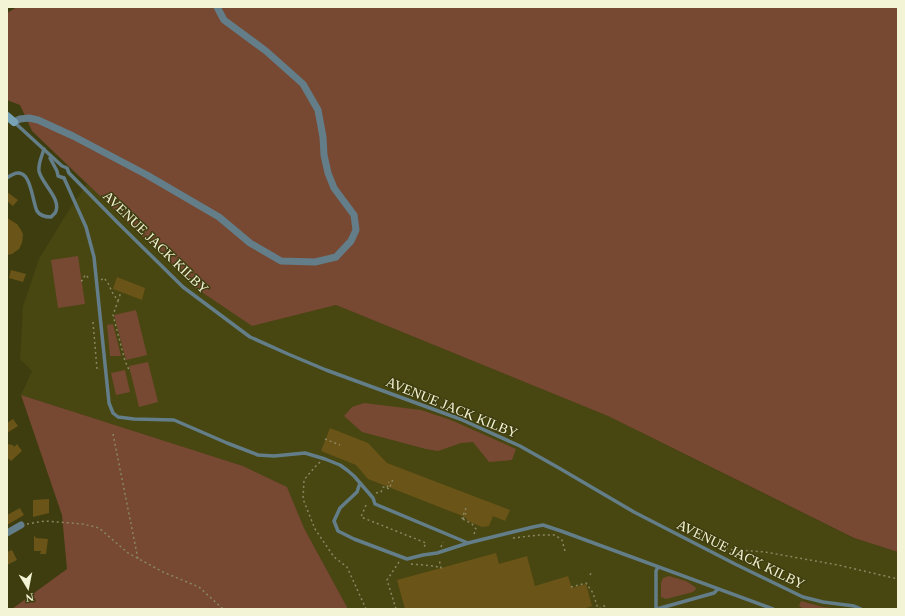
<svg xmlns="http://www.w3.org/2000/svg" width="905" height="616" font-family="'Times New Roman',serif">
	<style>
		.built { fill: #484611 }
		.green { fill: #774932 }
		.building { fill: #6b5417 }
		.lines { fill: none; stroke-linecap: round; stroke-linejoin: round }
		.path { stroke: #898861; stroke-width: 1.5; stroke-dasharray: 2 3; stroke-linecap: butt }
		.lane { stroke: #637e89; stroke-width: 3.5 }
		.street { stroke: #637e89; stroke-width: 7 }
		.secondary { stroke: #78a3b6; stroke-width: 8 }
		.labels { text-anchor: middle; stroke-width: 3; stroke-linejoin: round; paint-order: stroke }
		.street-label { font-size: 14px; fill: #f3f3d5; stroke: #3e3d0f }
	</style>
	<rect width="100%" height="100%" fill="#3e3d0f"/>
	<path class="built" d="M87,184L197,289L252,326L336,305L608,416L853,538L898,552V609H348L304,528L287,487L243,466L21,395L32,371L20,359L23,306L39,259L67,213Z"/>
	<g class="green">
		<path d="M17,7H898V552L854,538L608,416L336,305L252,326L197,289L32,131L20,105L7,100V13Z"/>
		<path d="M78,256L85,304L58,308L51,260Z"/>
		<path d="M136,310L147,355L126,360L114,315Z"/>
		<path d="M113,324L121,356H110L107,325Z"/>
		<path d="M148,362L158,402L139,407L129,366Z"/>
		<path d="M125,370L130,392L116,395L111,373Z"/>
		<path d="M21,395L243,466L287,487L304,528L348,609H12L67,569L62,515Z"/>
		<path d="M364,403L421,410L451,420L516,449L512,460L489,462L473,442L461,443L438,451L426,449L362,432L344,416L352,407Z"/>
		<path d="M669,576L686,581L695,587L696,589L693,592L666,599L661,597V583L663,578Z"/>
		<path d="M801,601L823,607L842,609H804L799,606Z"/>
	</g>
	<g class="building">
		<path d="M7,192L18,200L13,206L7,201Z"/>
		<path d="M7,218L17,224L21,230L23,234L22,243L19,249L12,254L7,255Z"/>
		<path d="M11,270L26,274L23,282L9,278Z"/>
		<path d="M117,277L145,288L142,300L113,289Z"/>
		<path d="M13,419L18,426L7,433V423Z"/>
		<path d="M330,428L368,443L387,463L510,510L505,521L493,516L489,526L482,527L468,521L465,517L368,479L356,465L321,451Z"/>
		<path d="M7,444L13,445L14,447L17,444L22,451L11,461L7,457Z"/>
		<path d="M49,499V513L33,517V500Z"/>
		<path d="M20,508L24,515L7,525V515Z"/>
		<path d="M34,535L36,538L48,539L46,554H40L41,551H34Z"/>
		<path d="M12,550L17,560L7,565V552Z"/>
		<path d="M496,553L499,564L527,556L535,586L568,576L572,588L586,584L592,606L583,609H405L397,580Z"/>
	</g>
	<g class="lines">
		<g class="path">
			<path d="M101,280L104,278L108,283L112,292L118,301L113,315L125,361L130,372"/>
			<path d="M81,281L83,280L85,275H86L90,280"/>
			<path d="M118,301L121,292"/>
			<path d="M93,322L97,369H100"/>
			<path d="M113,434L138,559"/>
			<path d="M325,439L340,445"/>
			<path d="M320,462L314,468L304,480L303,499L315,529L334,557L347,567L366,609"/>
			<path d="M387,488L389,489L393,479"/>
			<path d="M376,493L381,492L383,487L387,488L389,482"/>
			<path d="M366,505L361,517L426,543L423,549"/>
			<path d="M463,519L472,524L476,529L474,534L473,536"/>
			<path d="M463,519L462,518L466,508"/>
			<path d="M463,519L466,513"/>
			<path d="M27,524L45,521L83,524L99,528L128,553L163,572L199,587L223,609"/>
			<path d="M513,538L539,535H555L562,540L565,551"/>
			<path d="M441,547L443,542"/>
			<path d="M721,550L724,549L765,552L838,565L898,579"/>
			<path d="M411,564L434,566L441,568L439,559"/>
			<path d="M590,575L592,571"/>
			<path d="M571,587L586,583L593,593L598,609"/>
			<path d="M396,609L387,580L399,562"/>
			<path d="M599,609L606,605"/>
		</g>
		<g class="lane">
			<path d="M14,122L62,166L67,168L69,173L117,222L183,287L250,337L288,354L326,370L460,419L520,446L559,468L634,512L735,564L803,597L823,602L854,606L861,609"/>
			<path d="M50,158L57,171L58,176L64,178"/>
			<path d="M7,178C31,159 31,198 37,211C40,216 45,217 51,217C52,216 54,214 55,213C63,200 41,183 39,171C38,163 42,156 44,149"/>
			<path d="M64,178L86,227L94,257L109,403L113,413L118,417L134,419L174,420L227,443L258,455L274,456L305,453L325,459L340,465L347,470L354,476L373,498L375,504L468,543"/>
			<path d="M360,483L357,492L340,508L334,521L338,531L354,539L407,559L423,555L437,553L468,543L533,527L543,525L561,531L773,609"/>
			<path d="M656,609V571L658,567"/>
			<path d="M657,609L714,593L718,589"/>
		</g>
		<g class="street">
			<path d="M14,122L20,119L29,118L38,120L73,136L147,175L219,217L250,243L281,261L315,262L336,257L351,241L356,230L354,215L334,188L328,173L324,155L323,137L318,110L303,84L266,51L224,20L217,7"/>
			<path d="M7,533L21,525"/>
		</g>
		<path class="secondary" d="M7,116L14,122"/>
	</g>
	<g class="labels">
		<g class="street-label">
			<text transform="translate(156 242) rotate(44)" y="5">AVENUE JACK KILBY</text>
			<text transform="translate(452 407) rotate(22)" y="5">AVENUE JACK KILBY</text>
			<text transform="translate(741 554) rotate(26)" y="5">AVENUE JACK KILBY</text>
		</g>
	</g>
	<rect width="905" height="616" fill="none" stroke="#f3f3d5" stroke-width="16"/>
	<g transform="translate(28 588) rotate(170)" stroke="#3e3d0f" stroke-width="3" paint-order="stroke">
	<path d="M0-3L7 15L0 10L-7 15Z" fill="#f3f3d5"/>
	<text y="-6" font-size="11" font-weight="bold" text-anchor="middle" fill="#f3f3d5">N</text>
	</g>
</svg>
